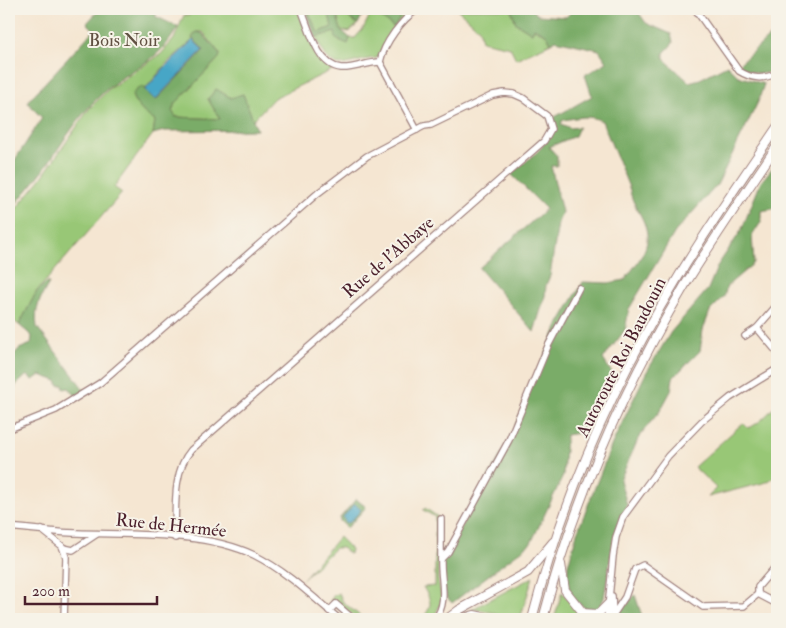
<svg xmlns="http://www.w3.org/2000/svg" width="786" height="628" font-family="'IM FELL Double Pica',serif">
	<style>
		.green { fill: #98c776; stroke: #717350 }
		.forest { fill: #7aac67; stroke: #626649 }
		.water { fill: #47a6c6; stroke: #486278 }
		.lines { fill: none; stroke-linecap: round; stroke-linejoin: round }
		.minor-casing { stroke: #a0827e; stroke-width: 8 }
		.highway-casing { stroke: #a0827e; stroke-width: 10 }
		.minor { stroke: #fff; stroke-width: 5.5 }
		.highway { stroke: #fff; stroke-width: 8 }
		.labels { text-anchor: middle; stroke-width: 4; stroke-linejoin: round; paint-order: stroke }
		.park-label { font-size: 18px; fill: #615142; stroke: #f7f3e8 }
		.street-label { font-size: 18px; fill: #4a1f2b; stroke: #f7f3e8 }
	</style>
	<rect width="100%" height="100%" fill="#f7f3e8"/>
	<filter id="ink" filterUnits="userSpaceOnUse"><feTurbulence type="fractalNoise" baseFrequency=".02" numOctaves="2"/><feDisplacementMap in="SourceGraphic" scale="10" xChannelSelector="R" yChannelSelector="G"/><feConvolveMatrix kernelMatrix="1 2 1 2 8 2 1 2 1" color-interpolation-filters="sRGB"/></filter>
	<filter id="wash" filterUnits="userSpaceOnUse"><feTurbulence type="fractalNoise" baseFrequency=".0096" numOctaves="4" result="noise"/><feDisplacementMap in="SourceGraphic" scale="20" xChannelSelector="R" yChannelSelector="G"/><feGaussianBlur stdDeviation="1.12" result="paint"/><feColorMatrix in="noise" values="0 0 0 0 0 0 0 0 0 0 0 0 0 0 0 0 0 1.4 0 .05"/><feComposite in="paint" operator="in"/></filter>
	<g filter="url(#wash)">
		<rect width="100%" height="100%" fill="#f5e6d2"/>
		<g class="green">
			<path d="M189,9H298L319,58L332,70L274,98L253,120L243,94L231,98L216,89L208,99L220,119L176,117L172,111L175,104L219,58L220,54L203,32H196L192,38L193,40L168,62L145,89L140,87L132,94C134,105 145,114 155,121L153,134L114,187L122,193L37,291L19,325L9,317V217L40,180L89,109L110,88L161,54L174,39L184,15L189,16Z"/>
			<path d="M307,9H328L332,27L318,33Z"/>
			<path d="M335,9H345L350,19L358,24L349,32L341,30Z"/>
			<path d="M404,9L407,13L377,58C341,61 335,80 316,37L335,32L348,44L350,38H355L363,29L372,11L394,27Z"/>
			<path d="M457,9H511L516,23L532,33L533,28L547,35L551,43L516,59L510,47L482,41L479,29Z"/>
			<path d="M777,404V475L767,482L708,497L716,488L694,467L743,423L748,428C758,425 769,413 777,404Z"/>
			<path d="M425,508L438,517L439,523L438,579L442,601L433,619H422C433,605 432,602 423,587L435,586V517L423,510Z"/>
			<path d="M339,537L351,549L350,554L342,548H335L303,579Z"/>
			<path d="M533,577L520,619H503L495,613L472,609Z"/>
			<path d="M562,592L585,619H554Z"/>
			<path d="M339,593L343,602L364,619H358L334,600L330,601L334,595Z"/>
		</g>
		<g class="forest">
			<path d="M100,9H160L155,16L178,27C157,65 133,65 104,92C78,115 62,145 41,173C31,187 19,199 9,212V191L15,181L9,177V169L42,118L27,102L94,30L87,23Z"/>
			<path d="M304,9H307L318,33L332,27L328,9H335L341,30L350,38L348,44L336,39L335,32L316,37Z"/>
			<path d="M345,9H365L358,24L350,19Z"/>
			<path d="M373,9H405L394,27L372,11Z"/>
			<path d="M511,9H531L538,15L566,17L574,9H636L646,23L671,34L673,43L664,53V59L689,82L700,79L727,65L738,76L764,84L758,102L717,185L675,232L629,309L625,330L603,359L612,373L591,419L579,433L566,435L563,476L531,543L452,603C439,591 442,573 444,557L509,440L559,323L583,282L608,283L625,280C641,256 656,245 641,216C636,207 631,199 630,190L602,121C587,114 578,118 563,120L561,124L570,128L579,127L575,136L549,147L557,156V166H551L562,212L558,223L550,276L546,285L545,296L534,332L479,268L546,209L511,174C529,158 554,144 553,118L592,96L585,75L607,62L599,50L556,40L551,43L547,35L534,28L532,33L516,23Z"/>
			<path d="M777,30V68C766,77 748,74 739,64Z"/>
			<path d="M196,32L202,33L220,54L219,58L175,104L172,111L176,117L220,119L208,99L216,89L231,98L243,94L257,130L164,131L153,134L155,121C145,114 134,105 132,94L140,87H142L156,100L204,50L192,38Z"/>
			<path d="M777,162V208L761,211V222L752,236L754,263L727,286L724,297L710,311L703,330L700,351L673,378L671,391L660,411L640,435L620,480L627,505L615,532L604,598L599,609L590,611L575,601L567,584L568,565L577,533L612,444L646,373L671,332L708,289L718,265L741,231L761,182Z"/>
			<path d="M46,283H49C40,299 34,309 37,327L85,391L76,396L69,388L64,389L63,385H58L57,381L40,375L33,380L27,375L16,385L14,391L9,394V360L19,349L31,344L32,336L19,325L37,291Z"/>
			<path d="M356,499L366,507L347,528L340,521V518Z"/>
			<path d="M635,595L643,619H619V612Z"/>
		</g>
		<g class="water">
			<path d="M193,40L203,50L155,100L145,90L165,67Z"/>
			<path d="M355,504L361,510L350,522L346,523L343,517Z"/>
		</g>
	</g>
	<g filter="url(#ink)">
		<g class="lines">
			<defs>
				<g id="minor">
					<path d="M301,9C309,27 317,66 341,68C354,69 367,62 380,62"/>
					<path d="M695,9L739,71C752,79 763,80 777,73"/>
					<path d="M380,62L417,130"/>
					<path d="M380,62C384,43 402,19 418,9"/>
					<path d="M757,328L777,352"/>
					<path d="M745,336L757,328L777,305"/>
					<path d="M9,429L56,410L100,383L318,193L367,156L424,126L431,125L493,95L504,93L514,94L523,98L547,116L551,129L544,141L191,450C172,472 176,509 175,538"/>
					<path d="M441,519V559"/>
					<path d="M9,527C31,529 55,533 77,533C132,535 203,531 254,555C286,571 312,596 339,619"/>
					<path d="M42,530L62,546L66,557L64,619"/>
					<path d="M64,548L73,550L97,534"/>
					<path d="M758,594V587L777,565"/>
					<path d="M758,594L777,604"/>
					<path d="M612,596L613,619"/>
					<path d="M329,611L336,604L353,619"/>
					<path d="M613,615L625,597L635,569L643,565L703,607L744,606L758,594"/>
					<path d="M435,619C449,602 440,580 441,559L448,552L509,440L548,346L579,288"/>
					<path d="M607,619L613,556L616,537L623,517L668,456L702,421L730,398L777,369"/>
				</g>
				<g id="highway">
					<path d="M561,564L565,590L588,619"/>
					<path d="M582,613L598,614L608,604"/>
					<path d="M447,619L459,610L528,572L553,542"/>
					<path d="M461,619L474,615L493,619"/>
					<path d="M532,619C563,500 613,384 677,279C708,227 743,177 777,127"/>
					<path d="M543,619C574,502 623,389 685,285C714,238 746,192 777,146"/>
				</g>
			</defs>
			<use href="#minor" class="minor-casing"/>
			<use href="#highway" class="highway-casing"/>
			<use href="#minor" class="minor"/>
			<use href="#highway" class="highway"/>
		</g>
	</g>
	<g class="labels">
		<g class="park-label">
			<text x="124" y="46">Bois Noir</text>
		</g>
		<g class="street-label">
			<text transform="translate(388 257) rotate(-41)" y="6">Rue de l'Abbaye</text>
			<text transform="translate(621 357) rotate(-63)" y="6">Autoroute Roi Baudouin</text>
			<text transform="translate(171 525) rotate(6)" y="6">Rue de Hermée</text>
		</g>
	</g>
	<rect width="786" height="628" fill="none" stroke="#f7f3e8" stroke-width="30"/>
	<path d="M25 596v8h132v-8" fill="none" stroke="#4a1f2b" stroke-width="2.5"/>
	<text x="32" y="596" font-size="15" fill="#4a1f2b" stroke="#f7f3e8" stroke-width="4" paint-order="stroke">200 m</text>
</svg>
